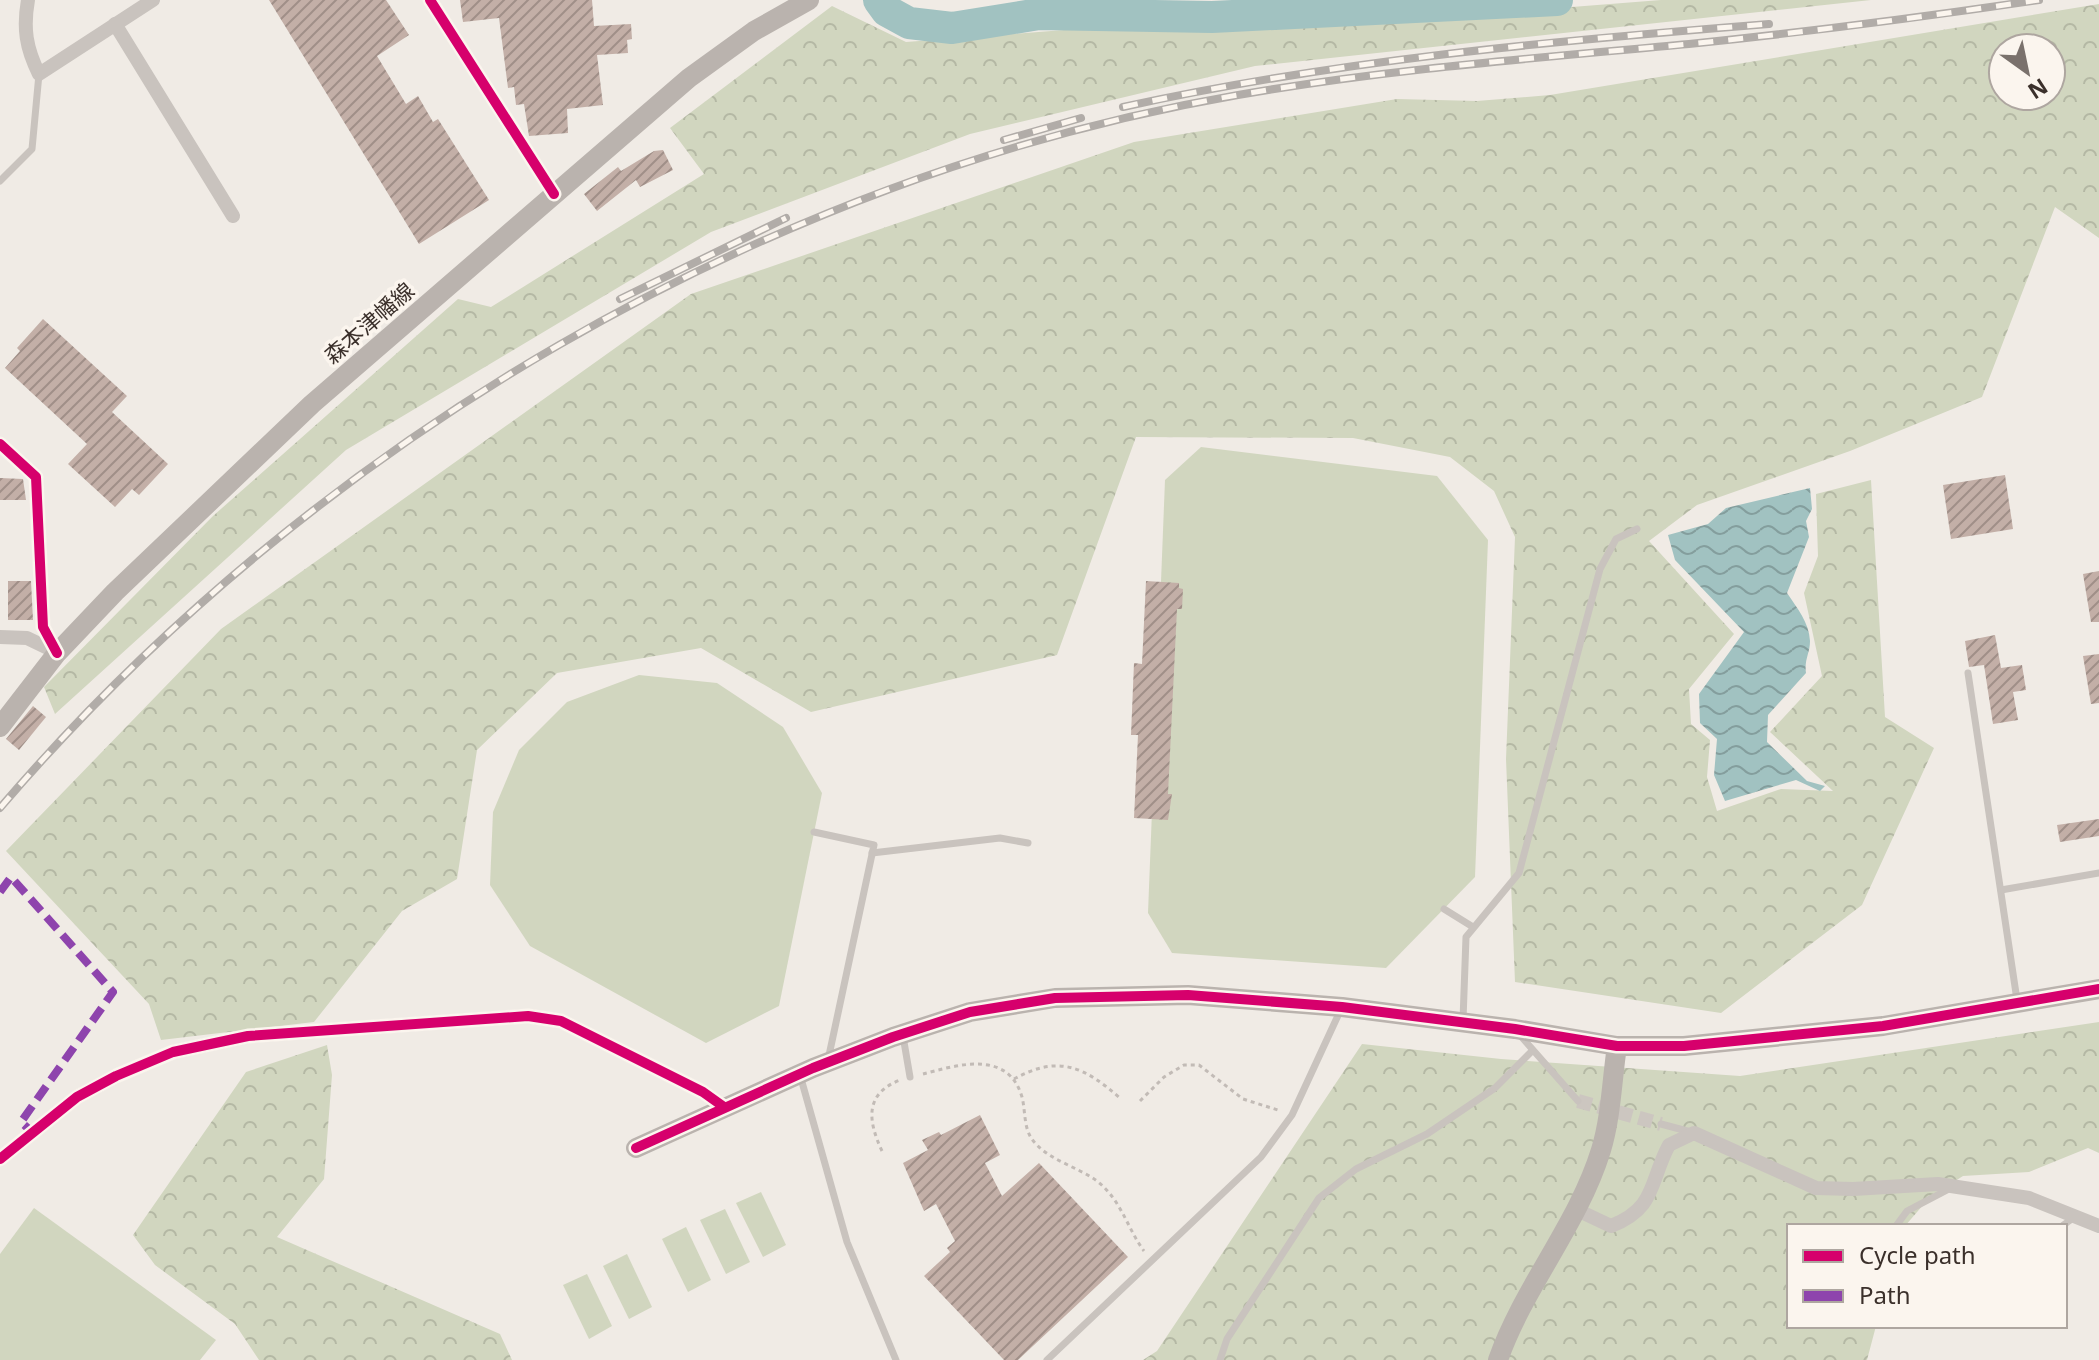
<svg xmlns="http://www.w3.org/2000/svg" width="2099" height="1360" font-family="'Noto Sans','Noto Sans JP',sans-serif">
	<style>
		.forest { fill: url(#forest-crowns); fill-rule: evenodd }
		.garden { fill: #d1d6bf }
		.water { fill: url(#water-waves) }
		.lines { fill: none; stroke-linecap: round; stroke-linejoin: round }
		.river { stroke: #a1c2c1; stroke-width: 32 }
		.building { fill: url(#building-hatch) }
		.street-tunnel { stroke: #ccc6c0; stroke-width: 14; stroke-dasharray: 14 7; stroke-linecap: butt }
		.path { stroke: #c2bbb6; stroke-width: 3; stroke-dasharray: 4 4; stroke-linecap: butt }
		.lane { stroke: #c9c3be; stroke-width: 7 }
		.street { stroke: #c9c3be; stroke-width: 14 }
		.secondary { stroke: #bab3ae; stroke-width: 20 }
		.rail-casing { stroke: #b1aca8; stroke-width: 8 }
		.rail { stroke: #fbf5ee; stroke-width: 5; stroke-dasharray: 15; stroke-linecap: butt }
		.quiet { stroke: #8e44ad; stroke-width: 8; stroke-dasharray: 16 8; stroke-linecap: butt }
		.cycleway-casing { stroke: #fbf5ee; stroke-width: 15 }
		.cycleway { stroke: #d6006c; stroke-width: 10 }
		.labels { text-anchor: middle; stroke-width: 7; stroke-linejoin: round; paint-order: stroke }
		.street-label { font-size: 22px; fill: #3b302b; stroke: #fbf5ee }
	</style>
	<defs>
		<pattern id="forest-crowns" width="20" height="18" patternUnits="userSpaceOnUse" patternTransform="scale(2)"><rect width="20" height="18" fill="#d1d6bf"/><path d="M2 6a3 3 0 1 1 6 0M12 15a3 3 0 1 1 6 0" fill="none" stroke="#b4b8a4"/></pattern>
		<pattern id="water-waves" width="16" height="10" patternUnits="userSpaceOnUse" patternTransform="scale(2)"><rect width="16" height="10" fill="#a1c2c1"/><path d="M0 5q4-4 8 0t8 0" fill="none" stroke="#849e9d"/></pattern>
		<pattern id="building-hatch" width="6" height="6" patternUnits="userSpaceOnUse" patternTransform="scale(2)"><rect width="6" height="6" fill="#c3afa7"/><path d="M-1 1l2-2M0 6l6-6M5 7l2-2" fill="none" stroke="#a08f88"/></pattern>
	</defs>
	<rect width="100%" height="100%" fill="#f0ebe5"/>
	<g class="forest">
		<path d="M1661,0H1871L1255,66L970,134L711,232L346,450L55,714L44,687L213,516L458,299L491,307L704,174L670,128L832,6L906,42L1064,30L1393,21Z"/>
		<path d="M2099,4V238L2055,207L1982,397L1850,451L1697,505L1649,541L1734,634L1689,689L1691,724L1710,740L1707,777L1717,811L1781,789L1833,791L1770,732L1822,676L1804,593L1818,556L1816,494L1871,480L1885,717L1934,748L1862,905L1721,1013L1515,982L1506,759L1515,537L1494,491L1450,457L1353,438L1136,437L1057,655L811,712L701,648L557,673L477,750L457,879L402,911L314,1022L161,1040L149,1004L6,851L221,629L691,294L1134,142L1397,99L1477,101L1550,95ZM2003,48H2051V96H2003Z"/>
		<path d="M2099,1022V1153L2088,1148L2029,1172L1963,1176L1930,1197L1905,1226H1789V1326H1876L1867,1360H1143L1157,1351L1362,1044L1501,1059L1740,1076Z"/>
		<path d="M327,1045L332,1075L324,1179L277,1237L500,1334L512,1360H259L235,1324L155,1265L133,1235L246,1072Z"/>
	</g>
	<g class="garden">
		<path d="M1201,447L1437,476L1488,540L1475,877L1386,968L1172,953L1148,913L1165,480Z"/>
		<path d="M639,675L717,683L783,727L822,793L779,1006L706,1043L530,946L490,885L493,812L519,750L567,702Z"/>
		<path d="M761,1192L786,1245L763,1257L736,1203Z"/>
		<path d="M34,1208L216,1340L200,1360H0V1254Z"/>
		<path d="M725,1209L750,1262L726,1274L700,1220Z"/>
		<path d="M686,1227L711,1280L688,1292L662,1239Z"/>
		<path d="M627,1254L652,1307L629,1319L603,1266Z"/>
		<path d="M587,1274L612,1326L589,1339L563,1285Z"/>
	</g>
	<path class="water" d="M1810,488L1812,509L1806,521L1809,537L1787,593C1797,608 1809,622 1810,641C1810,653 1804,660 1806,673L1768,715L1767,742L1807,781L1825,786L1820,791L1796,780L1725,801L1714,775L1717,739L1700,723L1699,694L1744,632L1675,560L1668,535L1708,524L1726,508Z"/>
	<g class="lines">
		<path class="river" d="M879,0L887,11L909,23L952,28L1039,14L1212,17L1557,0"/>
	</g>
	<g class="building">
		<path d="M269,0H386L409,35L377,56L406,104L418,96L433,122L438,119L489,200L419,244Z"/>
		<path d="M460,0H592L594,26L631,24L632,39L627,40L628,53L597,55L603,105L567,109L568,133L529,136L524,104L516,105L514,87L508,88L499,18L463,22Z"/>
		<path d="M663,150L673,170L640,187L636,180L597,211L584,194L618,167L621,171L654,151Z"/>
		<path d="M43,319L127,396L112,412L168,464L139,495L132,489L115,507L68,464L87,444L5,368L20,351L17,348Z"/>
		<path d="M2005,475L2013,529L1951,539L1943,485Z"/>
		<path d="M0,478L23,479L26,500H0Z"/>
		<path d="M2099,571V622H2091L2083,574Z"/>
		<path d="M8,581H31L33,620H8Z"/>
		<path d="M1146,581L1179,583V588L1183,589L1182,609H1177L1168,794H1172L1168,820L1134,818L1138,735H1131L1134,663L1142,664Z"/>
		<path d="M1995,635L2001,668L2022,665L2026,690L2013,692L2018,720L1993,724L1984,665L1969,667L1965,641Z"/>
		<path d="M2099,654V703L2091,704L2083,656Z"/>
		<path d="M33,706L46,717L19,750L6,739Z"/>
		<path d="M2099,819V836L2060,842L2057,825Z"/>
		<path d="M980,1115L1000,1155L985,1163L1002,1196L1039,1163L1128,1257L1018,1360H1004L924,1276L950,1252L947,1248L955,1241L936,1204L924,1211L903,1163L928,1150L922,1140L939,1132L941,1135Z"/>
	</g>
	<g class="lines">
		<path class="street-tunnel" d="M1578,1101L1661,1124"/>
		<g class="path">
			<path d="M923,1074C957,1065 1008,1049 1022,1097C1026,1113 1023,1130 1035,1143C1051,1161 1078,1167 1097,1181C1122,1201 1127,1228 1144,1251"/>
			<path d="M1014,1079C1059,1054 1085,1067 1121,1099"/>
			<path d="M1140,1101L1164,1077L1184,1065H1199L1243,1099L1281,1111"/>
			<path d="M882,1151C868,1121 864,1094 900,1080"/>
		</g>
		<g class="lane">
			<path d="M0,181L32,149L39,74"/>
			<path d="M1968,673L2017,1000"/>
			<path d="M814,832L874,845L828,1060"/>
			<path d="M872,853L1000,838L1028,843"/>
			<path d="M2001,890L2099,873"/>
			<path d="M1444,909L1473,927"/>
			<path d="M1463,1020L1466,937L1519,873L1600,569L1616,539L1637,529"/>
			<path d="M1519,1034L1578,1101"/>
			<path d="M903,1036L910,1077"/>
			<path d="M800,1075L847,1242L896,1360"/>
			<path d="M1661,1124L1691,1132"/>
			<path d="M1896,1226L1907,1211L1949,1189"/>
			<path d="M2062,1226L2076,1216"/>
			<path d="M1047,1360L1261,1157L1292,1115L1341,1009"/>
			<path d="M1220,1360L1227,1339L1319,1198L1356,1169L1427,1134L1495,1088L1532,1051"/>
		</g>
		<g class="street">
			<path d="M28,0C23,28 26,48 39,74L153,0"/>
			<path d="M430,0L554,194"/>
			<path d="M115,24L233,216"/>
			<path d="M0,444L36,477L43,627L57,653"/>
			<path d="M0,637L27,638L56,652"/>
			<path d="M0,1159L77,1097L116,1076L173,1052L248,1036L528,1016L561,1021L703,1092L724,1107"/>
			<path d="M1575,1209L1611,1226C1657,1208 1649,1182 1669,1145L1694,1133L1816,1188L1853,1189L1938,1184L2029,1198L2099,1226"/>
		</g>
		<g class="secondary">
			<path d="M0,727L57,653L115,592L312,404L689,78L754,31L809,0"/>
			<path d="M636,1148L813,1068L893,1037L970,1012L1055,998L1188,995L1342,1007L1515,1029L1617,1046H1684L1883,1026L2099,989"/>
			<path d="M1498,1360C1524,1286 1578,1225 1601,1150C1611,1118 1612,1079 1617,1046"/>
		</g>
		<defs>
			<g id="rail">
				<path d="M1123,107C1337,60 1552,41 1769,24"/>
				<path d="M1004,140L1081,118"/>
				<path d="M620,299L786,218"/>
				<path d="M0,808C311,444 765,176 1238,95C1387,69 1538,58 1689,44C1807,32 1923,17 2039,0"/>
			</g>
		</defs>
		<use href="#rail" class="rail-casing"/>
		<use href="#rail" class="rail"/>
		<path class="quiet" d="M0,892L11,877L113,992L21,1122L31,1131"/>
		<defs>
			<g id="cycleway">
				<path d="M430,0L554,194"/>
				<path d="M0,444L36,477L43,627L57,653"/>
				<path d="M636,1148L813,1068L893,1037L970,1012L1055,998L1188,995L1342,1007L1515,1029L1617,1046H1684L1883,1026L2099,989"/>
				<path d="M0,1159L77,1097L116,1076L173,1052L248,1036L528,1016L561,1021L703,1092L724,1107"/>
			</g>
		</defs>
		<use href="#cycleway" class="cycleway-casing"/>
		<use href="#cycleway" class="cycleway"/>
	</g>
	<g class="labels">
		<g class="street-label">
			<text transform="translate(369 323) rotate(-41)" y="8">森本津幡線</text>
		</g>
	</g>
	<rect x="1787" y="1224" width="280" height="104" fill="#fbf5ee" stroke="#aea6a0" stroke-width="2"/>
	<rect x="1803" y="1250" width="40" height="12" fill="#d6006c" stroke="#aea6a0" stroke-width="2"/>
	<text x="1859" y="1264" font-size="24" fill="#3b302b">Cycle path</text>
	<rect x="1803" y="1290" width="40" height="12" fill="#8e44ad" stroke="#aea6a0" stroke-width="2"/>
	<text x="1859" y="1304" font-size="24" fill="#3b302b">Path</text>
	<g transform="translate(2027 72) rotate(147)"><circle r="38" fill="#fbf5ee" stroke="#aea6a0" stroke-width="2"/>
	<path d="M0-6L14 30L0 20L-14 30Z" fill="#7a716c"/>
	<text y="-12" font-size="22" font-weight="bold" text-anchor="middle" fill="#3b302b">N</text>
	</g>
</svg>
